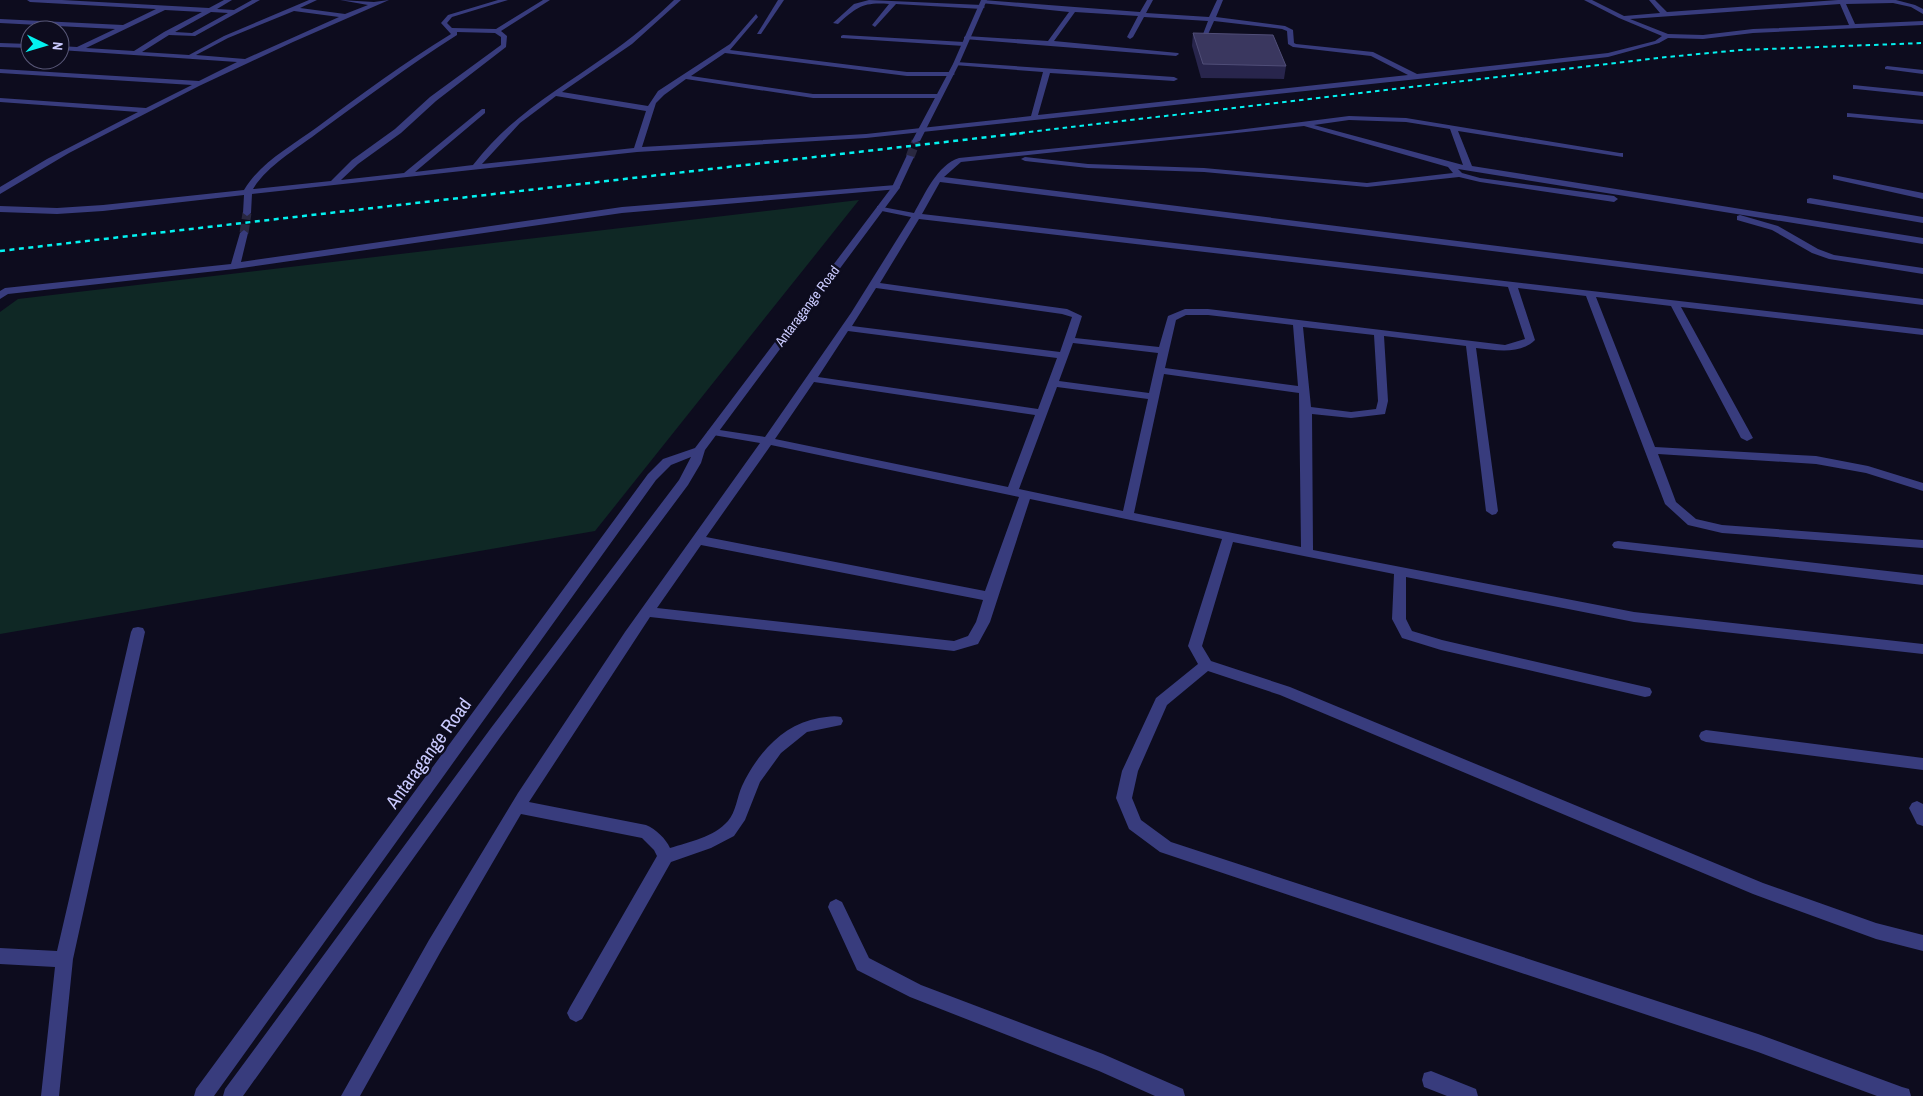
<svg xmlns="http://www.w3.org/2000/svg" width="1923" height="1096" font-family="'Archivo Narrow',sans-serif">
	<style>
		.green { fill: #0f2825 }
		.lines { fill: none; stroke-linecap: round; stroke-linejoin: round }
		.minor-tunnel { stroke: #292840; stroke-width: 9; stroke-dasharray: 9 4.5; stroke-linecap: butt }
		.tertiary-tunnel { stroke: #292840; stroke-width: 9; stroke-dasharray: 9 4.5; stroke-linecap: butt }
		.minor { fill: #383c7d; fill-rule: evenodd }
		.tertiary { fill: #383c7d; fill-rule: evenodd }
		.rail-far1 { stroke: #03f2f0; stroke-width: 2; stroke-dasharray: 4.5 4; stroke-linecap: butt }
		.rail { stroke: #03f2f0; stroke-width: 2.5; stroke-dasharray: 5 4.5; stroke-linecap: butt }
		.wall { fill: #28254c }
		.building { fill: #3a375f; stroke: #504e78 }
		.labels { text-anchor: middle; stroke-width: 5; stroke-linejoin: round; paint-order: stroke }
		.far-street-label { font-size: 14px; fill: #cacafe; stroke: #0d0c1e }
		.near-street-label { font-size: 19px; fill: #cacafe; stroke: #0d0c1e }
	</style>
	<rect width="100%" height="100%" fill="#0d0c1e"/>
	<path class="green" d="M859,200L595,531L0,634V312L18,299Z"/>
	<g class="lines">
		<path class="minor-tunnel" d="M244,233L247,213"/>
		<path class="tertiary-tunnel" d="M910,157L916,141"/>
		<g class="minor">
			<path d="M27,0H62L209,8L224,0H232L217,9L234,10L252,0H260L195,36L169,35L142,52L189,55L224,36L309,0H317L300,8L345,14L368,5L340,0L374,2L389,0L293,42L199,86L69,153L0,194V187L47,159L138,112L0,102V98L146,108L192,85L0,73V69L199,81L237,62L60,50V46L77,47L115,29L0,23V19L123,25L156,9L30,2ZM165,10L202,12L164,32L134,51L86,48ZM294,11L339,17L245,59L196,55L228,38ZM211,12L228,13L192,33L175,32Z"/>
			<path d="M498,0H508L452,17L447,23L452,28L496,29L543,0H550L501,31L507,36L506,47L436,101L401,133L358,164L341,180L404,173L482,109H485V113L415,172L473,165C512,115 555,92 606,56C630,40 653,20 674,0H681L632,44L562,92L648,106L658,91L730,44L756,14L758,17L730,50L907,72H951L955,74L951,76H907L725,53L691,76L813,94H938L942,96L938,98H813L686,79L664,95L656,103L642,147L866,134L1031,116L1043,72L954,65L953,64L956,62L1174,77L1178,79L1174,81L1050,73L1038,115L1408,75L1371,56L1293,47L1288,44L1287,31L1282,29L1214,21L1205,41L1200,42L1208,21L1144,17L1133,37L1130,39L1127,37L1138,16L1075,12L1054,41L1178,53L1179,54L1176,56L964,39V37L966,36L1048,41L1069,12L981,3L983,0L1140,12L1147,0H1153L1146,13L1209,17L1217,0H1223L1216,17L1285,26L1293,30L1294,43L1296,44L1373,52L1417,74L1608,53L1655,41L1662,36L1619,18L1584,0H1592L1624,16L1660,13L1649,0H1655L1667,12L1838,0H1896L1915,5L1923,9V14L1911,7L1893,3L1846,4L1855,24L1923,21V25L1753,33L1703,39L1668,38L1659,43L1608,57L1418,79L866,138L637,152L252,194L251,213L247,216L243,213L244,195L103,211L57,214L0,212V206L57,208L103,205L244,190C260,163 291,146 316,128C360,95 404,63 451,34L441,23L448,15ZM1840,4L1849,25L1753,29L1703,35L1668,34L1630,19ZM457,32L495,33L501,37V45L430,97L395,129L352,160L331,181L253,189C267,166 295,150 316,134C363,100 408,66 457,35ZM556,96L646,111L634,148L482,164L520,123Z"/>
			<path d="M778,0H784L761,34H757Z"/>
			<path d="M869,0L982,5L985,7L982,9L896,4L875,27L872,25L889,4C863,2 857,7 838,24L833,23L854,4Z"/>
			<path d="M843,35L964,42L967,44L964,46L841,38V36Z"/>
			<path d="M0,43L30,44V48L0,47Z"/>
			<path d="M1887,66L1923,70V74L1885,69V67Z"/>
			<path d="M1853,85L1923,92V96L1856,89H1853Z"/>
			<path d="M1847,113L1923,120V124L1850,117H1847Z"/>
			<path d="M1349,116L1406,118L1620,153H1623V157L1458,131L1472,166L1923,238V244L1458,169L1462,173L1480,178L1614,196L1618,199L1614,202L1480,182L1459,177L1367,187L1204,172L1088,168L1025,161L1021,159L1025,157L1088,164L1204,168L1367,183L1453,173L1448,167L1304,126L961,162L944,177L1923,299V305L940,182L922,214L1923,329V335L1681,307L1753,438L1747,441L1741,438L1671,306L1596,297L1655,447L1816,456L1868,466L1923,483V491L1866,473L1816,464L1658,454L1676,502L1696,519L1722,525L1923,540V548L1722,533L1688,525L1665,504L1586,296L1518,288L1535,340C1520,355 1495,350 1476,348L1498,511L1496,514L1492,515L1486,511L1466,346L1384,336L1388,401L1385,414L1351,418L1312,414L1313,550L1634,612L1923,644V654L1634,622L1406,577V619L1412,631L1442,640L1650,688L1652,692L1650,696L1645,697L1441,650L1402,638L1392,619L1394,574L1233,542L1202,646L1211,661L1290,687L1763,883L1876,923L1923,935V951L1876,939L1753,894L1280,695L1208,671L1167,705L1138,771L1132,798L1141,820L1171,842L1758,1034L1902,1087L1909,1089L1911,1096H1877L1758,1052L1160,852L1129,829L1116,798L1122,771L1156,698L1198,664L1188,646L1222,539L1030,499L990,622L978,644L954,651L650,617L529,802L646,825C656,829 666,839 670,848C689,842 714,837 728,821C736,812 737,797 742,786C757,754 783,724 819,718C826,717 834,715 841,717L843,721L841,725L807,732L781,753L760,782L745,820L734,836L711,848L671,862L582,1019L576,1022L570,1019L567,1013L570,1007L657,856L654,850L642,838L521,814L441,951L360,1096H341L429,940L518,793L625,632L760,443L713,435L707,432L713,429L765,437L851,313L911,217L877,210V206L914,213C925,194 937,165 959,158L1229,131ZM1349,120L1406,122L1450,129L1463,165L1314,125ZM919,219L1508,287L1525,339L1505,345L1208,309H1185L1168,316L1159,347L1075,338L1082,316L1067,309L880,283ZM876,288L1062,314L1072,317L1060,352L852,326ZM1186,315H1208L1293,325L1298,386L1165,368L1176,320ZM1303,327L1374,335L1378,401L1376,409L1351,412L1311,407ZM848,331L1057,358L1038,409L818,377ZM1073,343L1158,353L1149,393L1059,381ZM1164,374L1299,393L1301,547L1134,513ZM814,382L1035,415L1008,487L775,439ZM1057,387L1148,399L1123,511L1019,489ZM771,445L1019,497L985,591L706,537ZM701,545L983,600L976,622L968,636L954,641L657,608Z"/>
			<path d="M1833,175L1923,193V199L1833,179Z"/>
			<path d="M896,185L900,187L899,189L622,213L235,269L8,294L0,299V291L5,288L231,264L240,233L244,230L248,233L241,262L622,207Z"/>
			<path d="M1810,198L1923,217V223L1807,203V199Z"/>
			<path d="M1740,215L1778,226L1818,249L1834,255L1923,268V274L1829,259L1812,253L1772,230L1737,220V216Z"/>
			<path d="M1618,541L1923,575V585L1614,548L1612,545L1614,542Z"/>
			<path d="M138,627L143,628L145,632L73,959L59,1096H41L55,967L0,964V948L57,951L131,632L133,628Z"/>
			<path d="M1706,730L1923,758V770L1706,742L1701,740L1699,736L1701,732Z"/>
			<path d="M1917,801L1923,804V826L1917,824L1909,808L1912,803Z"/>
			<path d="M836,899L842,902L869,958L921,985L1103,1054L1183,1089L1185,1096H1155L1099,1071L910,997L857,970L828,907L830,902Z"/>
			<path d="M1431,1071L1476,1089L1478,1096H1447L1424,1087L1422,1080L1424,1073Z"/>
		</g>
		<g class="tertiary">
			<path d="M981,0H987L959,64L920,141L913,143L912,141L953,64Z"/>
			<path d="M907,155L914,157L899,189L705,450L701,463L688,485L501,736L243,1096H223L225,1089L491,728L679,480L691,457L671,465L656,480L214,1096H194L196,1089L648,474L663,459L695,448L892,187Z"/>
		</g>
		<path class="rail-far1" d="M1012,134L1667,57L1741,50L1923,43"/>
		<path class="rail" d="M0,251L1023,133"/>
	</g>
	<path class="wall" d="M1193,33L1286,66L1284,79L1201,78L1192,46Z"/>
	<path class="building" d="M1193,33L1273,35L1286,66L1203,64Z"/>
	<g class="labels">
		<g class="far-street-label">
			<text transform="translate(807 306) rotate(-53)" y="5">Antaragange Road</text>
		</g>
		<g class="near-street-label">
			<text transform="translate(428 753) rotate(-54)" y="7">Antaragange Road</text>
		</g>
	</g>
	<g transform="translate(45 45) rotate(95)"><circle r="24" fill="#0d0c1e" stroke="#595878"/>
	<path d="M0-4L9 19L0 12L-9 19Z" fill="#03f2f0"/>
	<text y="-8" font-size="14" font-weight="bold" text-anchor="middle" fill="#cacafe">N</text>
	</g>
</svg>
